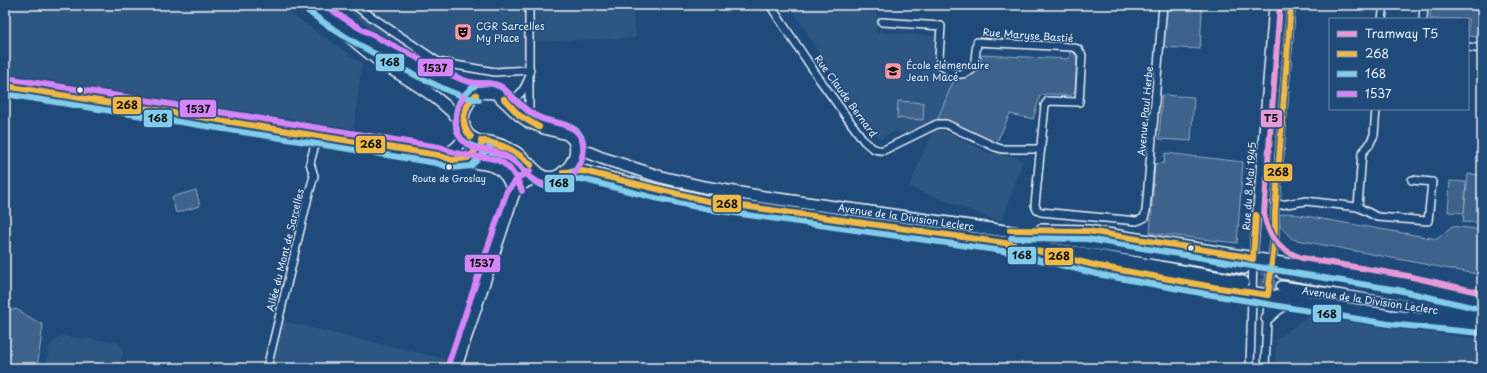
<svg xmlns="http://www.w3.org/2000/svg" width="1487" height="373" font-family="'Playpen Sans',sans-serif">
	<style>
		.built { fill: #2e5683 }
		.green { fill: #3c628c; stroke: #92aac2 }
		.lines { fill: none; stroke-linecap: round; stroke-linejoin: round }
		.primary-tunnel { stroke: #3d638d; stroke-width: 11; stroke-dasharray: 11 5.5; stroke-linecap: butt }
		.street-casing { stroke: #e8f1f8; stroke-width: 10 }
		.secondary-casing { stroke: #e8f1f8; stroke-width: 13 }
		.primary-casing { stroke: #e8f1f8; stroke-width: 14 }
		.street { stroke: #1f4a7a; stroke-width: 7 }
		.secondary { stroke: #1f4a7a; stroke-width: 10 }
		.primary { stroke: #1f4a7a; stroke-width: 11 }
		.bus-1-casing { stroke: #1f4a7a; stroke-width: 9 }
		.bus-2-casing { stroke: #1f4a7a; stroke-width: 9 }
		.bus-3-casing { stroke: #1f4a7a; stroke-width: 9 }
		.bus-1 { stroke: #efb946; stroke-width: 6 }
		.bus-2 { stroke: #82cbea; stroke-width: 6 }
		.bus-3 { stroke: #d685f9; stroke-width: 6 }
		.tram-1-casing { stroke: #1f4a7a; stroke-width: 9 }
		.tram-1 { stroke: #e59ad8; stroke-width: 6 }
		.bus-dot { fill: #e8f1f8; stroke: #1f4a7a; stroke-width: 1.5 }
		.labels { text-anchor: middle; stroke-width: 3; stroke-linejoin: round; paint-order: stroke }
		.bus-label { font-size: 9px; fill: #e8f1f8; stroke: #1f4a7a }
		.poi-label { font-size: 10px; fill: #e8f1f8; stroke: #1f4a7a; text-anchor: start }
		.street-label { font-size: 10px; fill: #e8f1f8; stroke: #1f4a7a }
		.line-badge { stroke: #1f4a7a; stroke-width: 1.5 }
		.pale-badge-label { font-size: 11px; text-anchor: middle; font-weight: bold; fill: #111 }
	</style>
	<rect width="100%" height="100%" fill="#1f4a7a"/>
	<filter id="ink" filterUnits="userSpaceOnUse"><feTurbulence type="fractalNoise" baseFrequency=".025" numOctaves="2"/><feDisplacementMap in="SourceGraphic" scale="8" xChannelSelector="R" yChannelSelector="G"/><feConvolveMatrix kernelMatrix="1 2 1 2 8 2 1 2 1" color-interpolation-filters="sRGB"/></filter>
	<g filter="url(#ink)">
		<g class="built">
			<path d="M5,5H280L291,14L362,63L353,136L5,77Z"/>
			<path d="M342,5H632L636,38L525,42L524,57L521,77H505L432,65L371,29Z"/>
			<path d="M790,5H846L845,10L877,13L876,32L935,36L938,66L955,77L938,118L906,134L896,131L881,138L875,134L838,84Z"/>
			<path d="M934,128L949,133L990,154L1001,152L1023,160L1002,222L909,187Z"/>
			<path d="M1309,315L1482,340V368H1275L1276,340Z"/>
			<path d="M282,321L446,359L506,368H269Z"/>
			<path d="M59,336L118,342L124,349L119,368H46L49,347Z"/>
		</g>
		<g class="green">
			<path d="M1431,5H1482V37L1468,36V19H1430Z"/>
			<path d="M1165,7L1202,9L1200,49L1162,47Z"/>
			<path d="M1070,51L1074,52L1077,59L1075,91L1072,95C1062,97 1050,91 1040,96L1033,119L1010,114L996,144L938,118L955,77C973,76 979,73 982,55L1069,59Z"/>
			<path d="M1162,95L1194,97L1191,141L1159,139Z"/>
			<path d="M898,101L924,103L923,120L897,118Z"/>
			<path d="M1165,153L1243,162L1237,243L1150,233L1155,164L1164,163Z"/>
			<path d="M1468,174L1482,175V223L1463,222Z"/>
			<path d="M1450,181L1466,182L1464,213L1448,212Z"/>
			<path d="M196,190L200,206L176,213L172,197Z"/>
			<path d="M1288,213L1437,239L1452,226L1482,230V275L1292,239L1280,226L1279,215Z"/>
			<path d="M16,309L43,325L37,368H5V312Z"/>
		</g>
		<g class="lines">
			<g class="primary-tunnel">
				<path d="M1244,268L1282,273"/>
				<path d="M1243,282L1282,287"/>
			</g>
			<defs>
				<g id="street">
					<path d="M354,5L438,62L495,72L530,70"/>
					<path d="M529,5V122"/>
					<path d="M770,5L820,80L864,141C871,147 874,151 884,150L937,124H946L995,147L1002,149H1041"/>
					<path d="M1382,19L1384,5"/>
					<path d="M1423,19L1424,5"/>
					<path d="M882,22L941,26L939,57L942,66C954,75 962,78 974,68L977,42L1071,47L1078,49L1082,55L1079,102L1048,101L1045,105L1035,205L1037,210L1041,212L1137,221L1144,218L1146,211L1163,5"/>
					<path d="M1468,47L1482,49"/>
					<path d="M505,101C518,99 523,92 528,80"/>
					<path d="M1275,203L1280,205L1306,201L1358,207L1377,217L1428,221L1432,182L1412,180"/>
					<path d="M1358,207L1362,153L1369,145L1374,135L1376,109"/>
					<path d="M267,368L308,197L314,176L310,163L317,137"/>
					<path d="M1250,368L1253,259L1273,5"/>
					<path d="M1265,368L1268,295L1275,236V212L1291,5"/>
				</g>
				<g id="secondary">
					<path d="M5,86L438,155L452,160L468,158L481,144L485,141"/>
					<path d="M438,155C454,152 463,145 465,128"/>
					<path d="M460,162C487,164 504,162 513,192"/>
					<path d="M514,194C521,183 531,178 544,177"/>
					<path d="M456,368L514,194L518,168L516,152"/>
				</g>
				<g id="primary">
					<path d="M313,5C336,24 357,45 381,62C409,81 442,97 464,125"/>
					<path d="M333,21L390,53L461,88L474,92L496,93L518,114L529,122L544,128L567,134C570,136 574,140 575,144C579,160 562,181 545,177C540,177 523,156 515,152C507,147 499,144 490,142C485,141 479,142 475,139C465,135 461,123 464,113C467,104 472,96 480,92"/>
					<path id="s1" d="M575,144L585,151L602,158L661,177L704,187L764,197L1091,243L1244,268"/>
					<path d="M563,172L583,171L653,189L707,201L1088,254L1243,282"/>
					<path d="M1041,230L1088,231L1242,256L1286,264L1399,282L1442,291L1482,301"/>
					<path d="M1060,257L1098,266L1390,316L1482,325"/>
					<path d="M1282,273L1476,306"/>
					<path id="s2" d="M1282,287L1482,317"/>
					<path d="M1267,318C1276,310 1283,303 1295,300"/>
				</g>
			</defs>
			<use href="#street" class="street-casing"/>
			<use href="#secondary" class="secondary-casing"/>
			<use href="#primary" class="primary-casing"/>
			<use href="#street" class="street"/>
			<use href="#secondary" class="secondary"/>
			<use href="#primary" class="primary"/>
			<defs>
				<g id="bus-1">
					<path d="M5,86L438,155L452,160L468,158L485,141"/>
					<path d="M504,99L519,115L539,127"/>
					<path d="M504,99L520,116L539,127"/>
					<path d="M471,137C458,124 463,105 476,95"/>
					<path d="M471,137C459,123 464,106 476,95"/>
					<path d="M481,141C500,143 518,151 531,165"/>
					<path d="M481,141C500,146 517,150 531,165"/>
					<path d="M563,172L583,171L707,201L1005,243L1098,266L1213,287L1268,295L1275,236V212L1291,5"/>
					<path d="M1010,230L1088,231L1242,256L1253,259L1256,215"/>
				</g>
				<g id="bus-2">
					<path d="M308,11C343,38 380,57 419,77C439,86 457,97 479,100"/>
					<path d="M476,85C465,92 457,102 456,115C451,154 490,146 513,160C524,167 531,184 545,186C553,187 562,183 568,178C576,172 581,163 583,153C588,119 551,126 534,115C514,104 505,78 479,84"/>
					<path d="M5,94L436,163L451,168L471,166L490,147"/>
					<path d="M563,180L582,179L651,197L706,209L1003,251L1097,274L1212,295L1389,324L1481,333"/>
					<path d="M1011,238L1087,239L1398,290L1480,309"/>
				</g>
				<g id="bus-3">
					<path d="M326,5C351,26 383,40 412,55C426,63 441,71 456,77C460,79 465,81 470,82C479,84 492,82 500,86C504,88 508,93 511,96C521,106 530,114 543,119C553,123 568,123 576,131C595,150 575,185 551,185C532,186 523,166 509,158C503,154 496,152 489,150C484,149 479,150 474,148C452,139 452,115 463,97"/>
					<path d="M6,78L439,147C446,149 453,153 460,154C494,160 507,153 522,191"/>
					<path d="M448,365L507,191L519,177L530,171"/>
				</g>
			</defs>
			<use href="#bus-1" class="bus-1-casing"/>
			<use href="#bus-2" class="bus-2-casing"/>
			<use href="#bus-3" class="bus-3-casing"/>
			<use href="#bus-1" class="bus-1"/>
			<use href="#bus-2" class="bus-2"/>
			<use href="#bus-3" class="bus-3"/>
			<defs>
				<path id="tram-1" d="M1280,5L1264,214C1268,236 1280,251 1302,258L1408,276L1482,293"/>
			</defs>
			<use href="#tram-1" class="tram-1-casing"/>
			<use href="#tram-1" class="tram-1"/>
		</g>
	</g>
	<defs>
		<symbol id="theatre-square" viewBox="-11 -11 22 22"><rect x="-9" y="-9" width="18" height="18" rx="4" fill="#ff9aa2" stroke="#1f4a7a"/><path d="M-5-5.5Q0-4 5-5.5V0Q5 5 0 6Q-5 5-5 0ZM-3.3-2.5H-1v1.5H-3.3ZM1-2.5H3.3v1.5H1ZM-2.8 1Q0 5.5 2.8 1Z" fill="#111"/></symbol>
		<symbol id="school-square" viewBox="-11 -11 22 22"><rect x="-9" y="-9" width="18" height="18" rx="4" fill="#ff9aa2" stroke="#1f4a7a"/><path d="M0-5L7-2L0 1L-7-2ZM-4 1L0 2.5L4 1V4Q0 6-4 4Z" fill="#111"/></symbol>
	</defs>
	<g fill-rule="evenodd">
		<use href="#theatre-square" x="453" y="22" width="20" height="20"/>
		<use href="#school-square" x="883" y="61" width="20" height="20"/>
	</g>
	<g class="bus-dot">
		<circle cx="80" cy="90" r="3.5"/>
		<circle cx="449" cy="167" r="3.5"/>
		<circle cx="1191" cy="248" r="3.5"/>
	</g>
	<g class="labels">
		<g class="bus-label">
			<text x="449" y="182">Route de Groslay</text>
		</g>
		<g class="poi-label">
			<text x="476" y="30">CGR Sarcelles<tspan x="476" dy="12">My Place</tspan></text>
			<text x="906" y="69">École élémentaire<tspan x="906" dy="12">Jean Macé</tspan></text>
		</g>
		<g class="street-label">
			<text transform="translate(1028 35) rotate(4)" y="4">Rue Maryse Bastié</text>
			<text transform="translate(846 96) rotate(54)" y="4">Rue Claude Bernard</text>
			<text transform="translate(1145 111) rotate(-85)" y="4">Avenue Paul Herbe</text>
			<text transform="translate(1249 186) rotate(-86)" y="4">Rue du 8 Mai 1945</text>
			<text dy="4" stroke="none"><textPath href="#s1" startOffset="341">Avenue de la Division Leclerc</textPath></text>
			<text transform="translate(285 250) rotate(-76)" y="4">Allée du Mont de Sarcelles</text>
			<text dy="4" stroke="none"><textPath href="#s2" startOffset="89">Avenue de la Division Leclerc</textPath></text>
		</g>
	</g>
	<g class="line-badge">
		<rect x="375" y="53" width="30" height="19" rx="4" fill="#82cbea"/>
		<rect x="417" y="58" width="37" height="19" rx="4" fill="#d685f9"/>
		<rect x="112" y="96" width="30" height="19" rx="4" fill="#efb946"/>
		<rect x="179" y="99" width="38" height="19" rx="4" fill="#d685f9"/>
		<rect x="1260" y="109" width="23" height="19" rx="4" fill="#e59ad8"/>
		<rect x="143" y="109" width="30" height="19" rx="4" fill="#82cbea"/>
		<rect x="355" y="135" width="31" height="19" rx="4" fill="#efb946"/>
		<rect x="1263" y="163" width="30" height="19" rx="4" fill="#efb946"/>
		<rect x="544" y="174" width="31" height="19" rx="4" fill="#82cbea"/>
		<rect x="712" y="194" width="30" height="19" rx="4" fill="#efb946"/>
		<rect x="1007" y="246" width="30" height="19" rx="4" fill="#82cbea"/>
		<rect x="1044" y="247" width="30" height="19" rx="4" fill="#efb946"/>
		<rect x="464" y="254" width="37" height="19" rx="4" fill="#d685f9"/>
		<rect x="1312" y="304" width="30" height="19" rx="4" fill="#82cbea"/>
	</g>
	<g class="pale-badge-label">
		<text x="390" y="66">168</text>
		<text x="435" y="72">1537</text>
		<text x="127" y="109">268</text>
		<text x="198" y="113">1537</text>
		<text x="1271" y="122">T5</text>
		<text x="158" y="122">168</text>
		<text x="371" y="148">268</text>
		<text x="1278" y="176">268</text>
		<text x="559" y="187">168</text>
		<text x="727" y="208">268</text>
		<text x="1022" y="259">168</text>
		<text x="1059" y="260">268</text>
		<text x="482" y="267">1537</text>
		<text x="1327" y="318">168</text>
	</g>
	<rect width="1487" height="373" fill="none" stroke="#1f4a7a" stroke-width="20"/>
	<rect x="10" y="10" width="1467" height="353" fill="none" stroke="#e8f1f8" stroke-width="1.5" filter="url(#ink)"/>
	<rect x="1329" y="18" width="140" height="92" fill="#1f4a7a" stroke="#6f8dac"/>
	<rect x="1337" y="31" width="20" height="6" fill="#e59ad8" stroke="#6f8dac"/>
	<text x="1365" y="38" font-size="12" fill="#e8f1f8">Tramway T5</text>
	<rect x="1337" y="51" width="20" height="6" fill="#efb946" stroke="#6f8dac"/>
	<text x="1365" y="58" font-size="12" fill="#e8f1f8">268</text>
	<rect x="1337" y="71" width="20" height="6" fill="#82cbea" stroke="#6f8dac"/>
	<text x="1365" y="78" font-size="12" fill="#e8f1f8">168</text>
	<rect x="1337" y="91" width="20" height="6" fill="#d685f9" stroke="#6f8dac"/>
	<text x="1365" y="98" font-size="12" fill="#e8f1f8">1537</text>
</svg>
